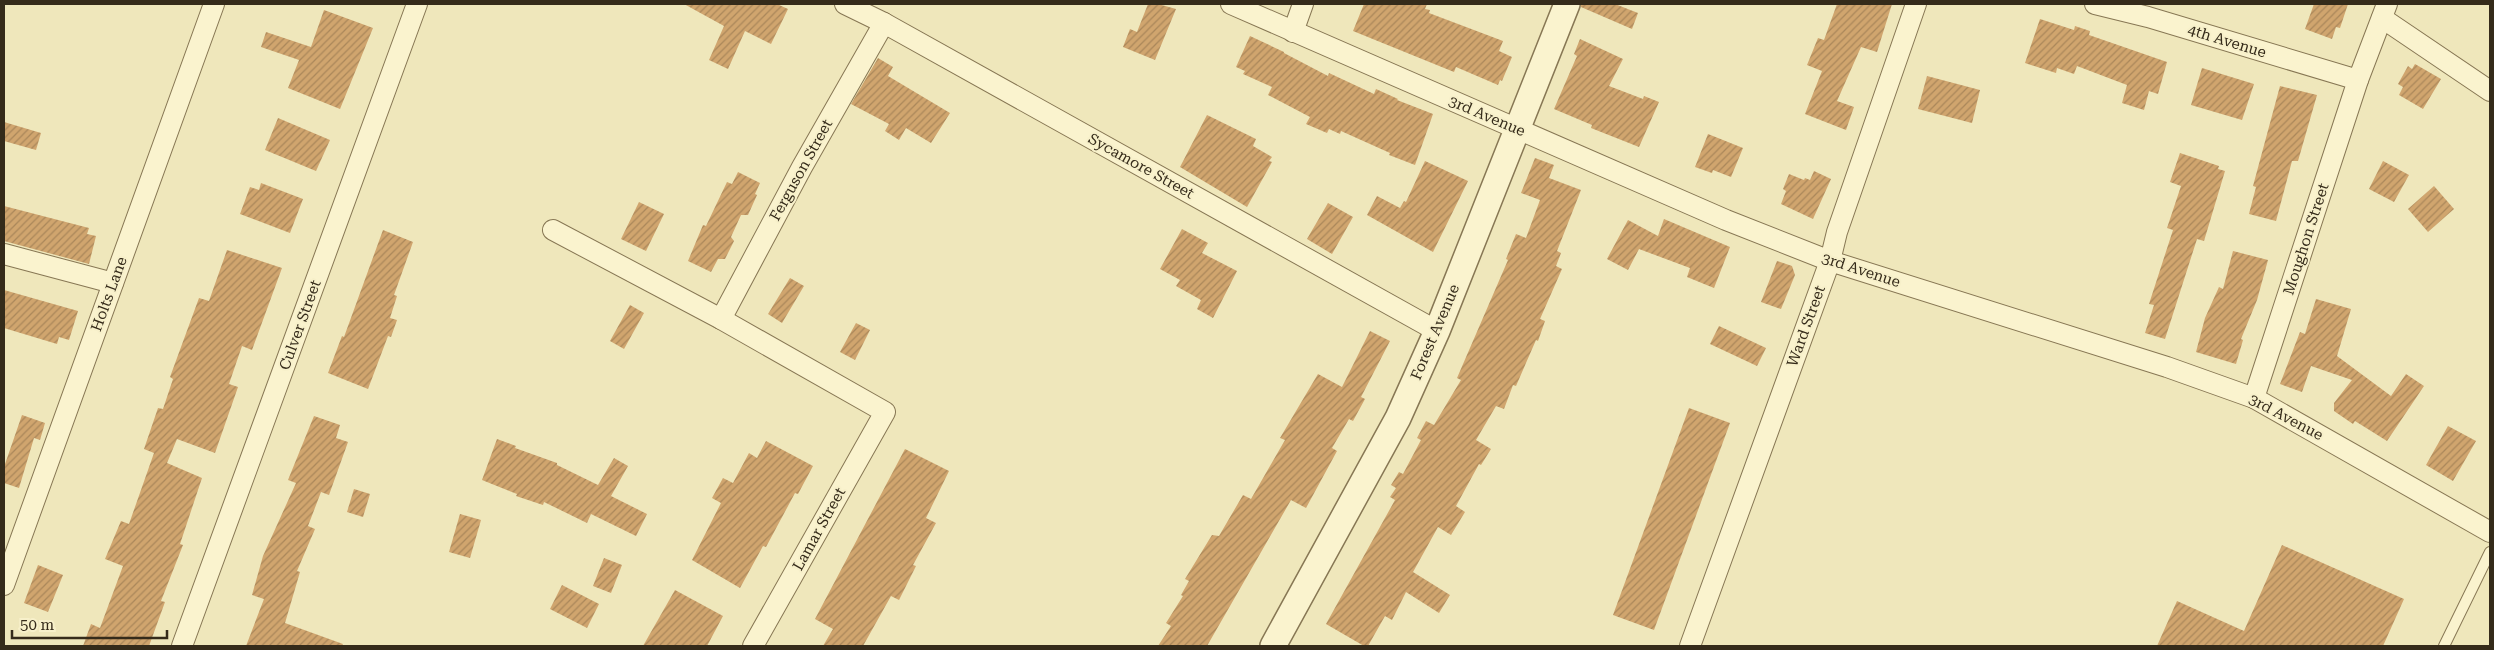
<svg xmlns="http://www.w3.org/2000/svg" width="2494" height="650" font-family="'Roboto Serif',serif">
	<style>
		.building { fill: url(#building-hatch) }
		.lines { fill: none; stroke-linecap: round; stroke-linejoin: round }
		.service-casing { stroke: #877754; stroke-width: 12 }
		.minor-casing { stroke: #877754; stroke-width: 22 }
		.tertiary-casing { stroke: #877754; stroke-width: 28 }
		.service { stroke: #faf3ce; stroke-width: 10 }
		.minor { stroke: #faf3ce; stroke-width: 20 }
		.tertiary { stroke: #faf3ce; stroke-width: 25 }
		.labels { text-anchor: middle; stroke-width: 4; stroke-linejoin: round; paint-order: stroke }
		.street-label { font-size: 15px; fill: #352b1a; stroke: #f7f0ca }
	</style>
	<defs>
		<pattern id="building-hatch" width="6" height="6" patternUnits="userSpaceOnUse" patternTransform="scale(1.25)"><rect width="6" height="6" fill="#d0a56e"/><path d="M-1 1l2-2M0 6l6-6M5 7l2-2" fill="none" stroke="#aa875a"/></pattern>
	</defs>
	<rect width="100%" height="100%" fill="#efe7bb"/>
	<g class="building">
		<path d="M684,4H777L788,9L771,44L745,31L728,69L709,60L724,26Z"/>
		<path d="M1148,4H1158L1176,9L1155,60L1123,47L1130,29L1137,32Z"/>
		<path d="M1364,4H1427L1425,9L1430,10L1429,13L1503,41L1499,51L1512,57L1502,81L1500,80L1498,85L1456,67L1454,72L1353,31Z"/>
		<path d="M1581,4H1615L1638,13L1632,29L1581,7Z"/>
		<path d="M1837,4H1892L1877,52L1861,47L1837,101L1854,107L1846,130L1805,114L1822,71L1807,65L1818,38L1824,40Z"/>
		<path d="M2314,4H2348L2340,28L2336,27L2332,39L2305,29Z"/>
		<path d="M324,10L373,28L340,109L288,88L299,60L261,47L266,32L311,47Z"/>
		<path d="M2040,19L2074,30L2075,26L2090,31L2089,35L2167,62L2158,94L2149,91L2144,110L2122,103L2127,85L2077,66L2074,74L2057,68L2056,73L2025,63Z"/>
		<path d="M1250,36L1284,52V53L1328,76L1329,73L1374,94L1376,89L1398,99L1397,100L1433,114L1415,165L1389,155L1390,153L1341,131L1340,134L1329,129L1327,133L1306,124L1310,117L1268,95L1272,87L1243,74L1245,71L1236,67Z"/>
		<path d="M1580,39L1623,59L1609,86L1643,99L1644,96L1659,102L1639,147L1591,128L1592,125L1554,109L1577,56L1574,54Z"/>
		<path d="M878,58L893,67L888,76L950,113L931,143L906,128L899,140L885,131L889,124L851,104Z"/>
		<path d="M2415,64L2441,79L2423,109L2399,95L2403,87L2398,84L2408,66L2412,69Z"/>
		<path d="M2202,68L2254,84L2242,120L2191,105Z"/>
		<path d="M1927,76L1980,90L1972,123L1918,109Z"/>
		<path d="M2280,86L2317,95L2298,161H2292L2276,221L2249,214L2256,187L2253,186Z"/>
		<path d="M1207,115L1256,139L1253,146L1272,157L1269,161L1272,162L1247,207L1180,167Z"/>
		<path d="M278,118L330,140L316,171L265,150Z"/>
		<path d="M4,122L41,133L36,150L4,141Z"/>
		<path d="M1708,134L1743,148L1731,177L1713,170L1712,173L1695,167Z"/>
		<path d="M2180,153L2219,166L2218,169L2225,171L2204,241L2197,239L2165,339L2145,333L2154,305L2149,304L2173,230L2167,228L2181,186L2170,182Z"/>
		<path d="M1535,158L1554,165L1549,178L1581,190L1557,251L1561,253L1556,266L1562,269L1540,319L1545,321L1538,341L1536,340L1516,386L1513,385L1504,409L1496,406L1476,440L1491,449L1481,465L1479,464L1456,506L1465,512L1451,535L1438,527L1413,572L1450,595L1439,613L1406,592L1392,620L1385,616L1368,646H1364L1326,624L1395,500L1390,497L1396,488L1391,485L1399,472L1403,474L1421,440L1417,438L1426,421L1434,425L1461,380L1457,378L1508,260L1506,259L1516,234L1526,238L1540,200L1521,193Z"/>
		<path d="M1425,161L1468,181L1433,252L1367,215L1377,196L1400,208L1404,201L1406,202Z"/>
		<path d="M2383,161L2409,175L2394,202L2369,189Z"/>
		<path d="M1814,171L1831,179L1813,219L1781,204L1786,191L1783,189L1789,174L1804,180L1805,178L1810,180Z"/>
		<path d="M738,172L760,183L755,194L757,195L748,215H741L731,237L734,241L725,259H718L711,272L688,261L703,225L706,226L727,182L732,184Z"/>
		<path d="M261,183L303,199L290,233L240,214L250,187L259,190Z"/>
		<path d="M2434,186L2454,209L2428,232L2408,209Z"/>
		<path d="M639,202L664,214L646,251L621,239Z"/>
		<path d="M1328,203L1353,217L1332,254L1307,239Z"/>
		<path d="M4,206L89,228L87,234L96,236L89,264L4,241Z"/>
		<path d="M1664,219L1730,247L1714,288L1687,277L1690,268L1639,249L1628,270L1607,259L1628,220L1658,236Z"/>
		<path d="M1182,229L1208,243L1202,253L1237,271L1213,318L1197,309L1201,300L1176,286L1180,280L1160,269Z"/>
		<path d="M383,230L413,242L394,295L397,296L390,318L397,320L391,337L388,336L368,389L328,373L342,336L344,337Z"/>
		<path d="M227,250L282,268L252,350L242,346L229,384L238,387L215,453L177,439L167,463L202,478L180,544L183,545L161,601L165,602L149,646H83L91,624L100,628L123,566L105,559L121,521L129,524L154,453L144,449L158,408L163,409L173,379L170,377L199,298L209,301Z"/>
		<path d="M2233,251L2268,260L2257,300L2241,339L2243,340L2236,364L2196,352L2205,318L2219,287L2223,289Z"/>
		<path d="M1777,261L1792,266L1795,275L1781,309L1761,302Z"/>
		<path d="M790,278L804,286L782,323L768,314Z"/>
		<path d="M4,290L78,311L69,340L59,337L57,344L4,328Z"/>
		<path d="M2316,299L2351,309L2337,356L2391,396L2406,374L2424,386L2387,441L2355,421L2353,424L2334,411V403L2352,380L2311,366L2302,392L2280,384L2300,332L2305,334Z"/>
		<path d="M630,305L644,313L624,349L610,341Z"/>
		<path d="M856,323L870,330L855,360L840,352Z"/>
		<path d="M1719,326L1766,348L1757,366L1710,344Z"/>
		<path d="M1370,331L1390,341L1361,397L1365,399L1353,421L1349,419L1332,448L1337,451L1306,508L1291,500L1207,646H1158L1171,626L1166,623L1183,596L1181,595L1189,581L1185,579L1212,535L1219,536L1243,495L1251,499L1285,440L1280,438L1318,374L1342,387Z"/>
		<path d="M1689,408L1730,423L1654,630L1613,615Z"/>
		<path d="M22,415L45,423L40,440L34,438L19,488L4,483V467Z"/>
		<path d="M314,416L340,425L336,438L348,442L329,495L321,492L308,526L315,529L297,571L300,572L285,623L343,644L342,646H246L264,599L252,595L263,556L296,483L288,480Z"/>
		<path d="M2448,426L2476,441L2453,481L2426,465Z"/>
		<path d="M497,439L516,446L515,448L557,463V465L598,485L614,458L628,466L611,496L647,514L636,536L591,514L587,523L544,502L543,505L516,496L517,494L482,480Z"/>
		<path d="M766,441L813,466L798,494L795,493L766,547L763,546L740,588L692,560L721,503L712,498L723,478L733,483L749,453L757,458Z"/>
		<path d="M905,449L949,471L926,518L936,523L913,565L916,566L899,600L891,596L863,646H823L833,629L815,619Z"/>
		<path d="M354,489L370,494L363,517L347,512Z"/>
		<path d="M460,514L481,520L470,558L449,552Z"/>
		<path d="M2282,545L2404,599L2383,646H2157L2177,601L2244,631Z"/>
		<path d="M604,558L622,565L611,593L593,586Z"/>
		<path d="M38,565L63,575L48,612L24,603Z"/>
		<path d="M562,585L599,604L587,628L550,609Z"/>
		<path d="M675,590L723,616L707,646H643Z"/>
	</g>
	<g class="lines">
		<defs>
			<path id="service" d="M2444,646L2490,552"/>
			<g id="minor">
				<path d="M845,4L884,23L1437,331"/>
				<path d="M1231,4L1726,220L1830,261L2167,367L2254,398L2490,532"/>
				<path d="M2095,4L2148,17L2358,80"/>
				<path d="M2382,18L2490,91"/>
				<path d="M1293,32L1303,4"/>
				<path d="M553,230L721,319L885,412L753,646"/>
				<path d="M4,254L113,283"/>
				<path d="M721,319L802,167L884,23"/>
				<path d="M2254,398L2358,80L2387,4"/>
				<path d="M4,585L214,4"/>
				<path d="M182,646L417,4"/>
				<path d="M1690,646L1830,261L1837,232L1916,4"/>
			</g>
			<path id="tertiary" d="M1273,646L1398,418L1437,331L1567,4"/>
		</defs>
		<use href="#service" class="service-casing"/>
		<use href="#minor" class="minor-casing"/>
		<use href="#tertiary" class="tertiary-casing"/>
		<use href="#service" class="service"/>
		<use href="#minor" class="minor"/>
		<use href="#tertiary" class="tertiary"/>
	</g>
	<g class="labels">
		<g class="street-label">
			<text transform="translate(2227 41) rotate(17)" y="5">4th Avenue</text>
			<text transform="translate(1487 116) rotate(23)" y="5">3rd Avenue</text>
			<text transform="translate(1141 166) rotate(29)" y="5">Sycamore Street</text>
			<text transform="translate(801 170) rotate(-61)" y="5">Ferguson Street</text>
			<text transform="translate(2306 239) rotate(-72)" y="5">Moughon Street</text>
			<text transform="translate(1861 270) rotate(18)" y="5">3rd Avenue</text>
			<text transform="translate(109 294) rotate(-70)" y="5">Holts Lane</text>
			<text transform="translate(300 325) rotate(-70)" y="5">Culver Street</text>
			<text transform="translate(1806 326) rotate(-70)" y="5">Ward Street</text>
			<text transform="translate(1435 332) rotate(-67)" y="5">Forest Avenue</text>
			<text transform="translate(2286 417) rotate(28)" y="5">3rd Avenue</text>
			<text transform="translate(819 529) rotate(-61)" y="5">Lamar Street</text>
		</g>
	</g>
	<rect width="2494" height="650" fill="none" stroke="#352b1a" stroke-width="10"/>
	<path d="M12 630v8h155v-8" fill="none" stroke="#352b1a" stroke-width="2.5"/>
	<text x="20" y="630" font-size="15" fill="#352b1a" stroke="#f7f0ca" stroke-width="4" paint-order="stroke">50 m</text>
</svg>
